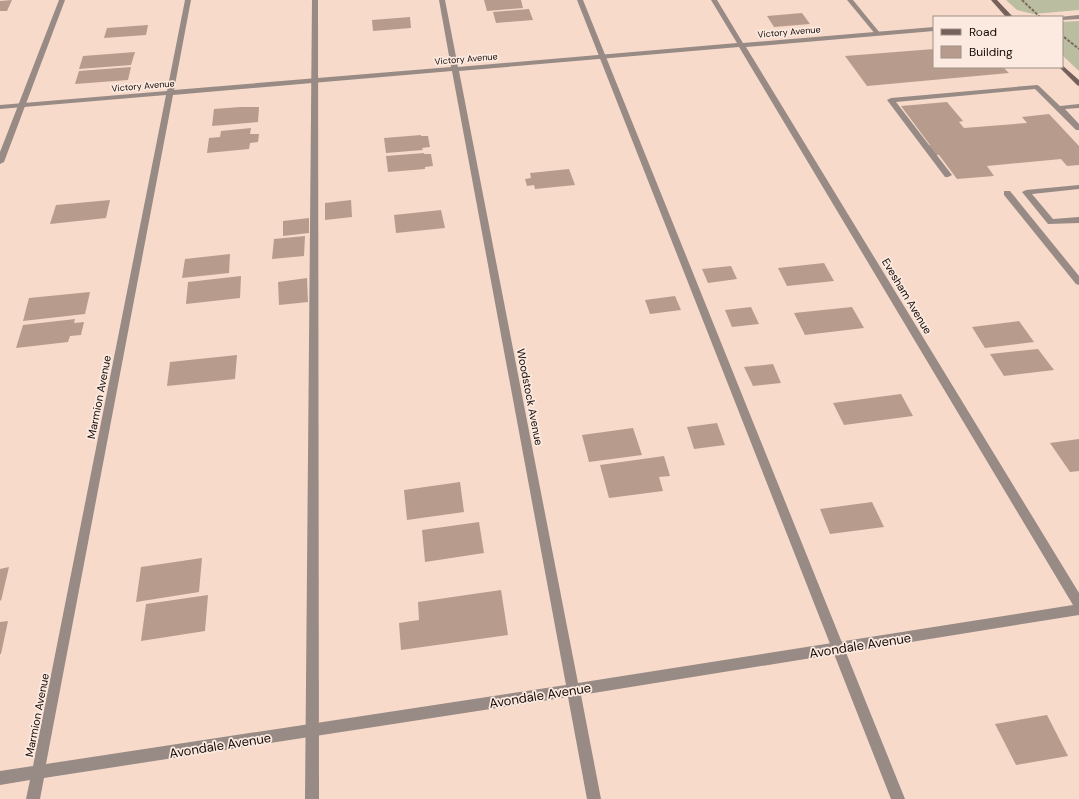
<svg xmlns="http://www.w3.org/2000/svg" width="1079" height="799" font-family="'DM Sans',sans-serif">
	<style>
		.green { fill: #babd9f }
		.building { fill: #b79c8d }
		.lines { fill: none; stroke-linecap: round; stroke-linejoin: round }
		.path { stroke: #7b695f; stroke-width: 2; stroke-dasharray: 3 1.5; stroke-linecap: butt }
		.lane { fill: #988a85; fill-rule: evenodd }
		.street { fill: #988a85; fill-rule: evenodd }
		.secondary { fill: #75605a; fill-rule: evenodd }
		.labels { text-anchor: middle; stroke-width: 3.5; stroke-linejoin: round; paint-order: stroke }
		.far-street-label { font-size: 9px; fill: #120905; stroke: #fceae0 }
		.street-label { font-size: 11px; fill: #120905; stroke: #fceae0 }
		.near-street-label { font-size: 13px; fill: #120905; stroke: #fceae0 }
	</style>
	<rect width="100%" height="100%" fill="#f7daca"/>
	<g class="green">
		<path d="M1006,0H1079V10L1033,14L1017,10Z"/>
		<path d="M1079,21V71L1062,55V22Z"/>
	</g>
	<g class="building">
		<path d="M12,0L7,11H0V1Z"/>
		<path d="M484,0H521L523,8L487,11Z"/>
		<path d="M529,9L533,20L496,23L493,12Z"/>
		<path d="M802,13L810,24L774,27L767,16Z"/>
		<path d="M410,17L411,28L373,31L372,20Z"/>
		<path d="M148,25L146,35L104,38L107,28Z"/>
		<path d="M934,49V67H1003L1009,73L867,86L845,56Z"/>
		<path d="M135,52L131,65L79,69L83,56Z"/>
		<path d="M131,67L128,80L75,84L79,71Z"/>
		<path d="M947,102L963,121L959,122L964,128L1027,123L1022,117L1049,114L1079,146V165L1067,166L1061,159L987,166L994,176L957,179L939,155H936L928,146L930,145L901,106Z"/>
		<path d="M240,107H259L258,122L212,126L214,109Z"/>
		<path d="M251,128L250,134H259L258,142L250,143L249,149L207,153L209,138L220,137L221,131Z"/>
		<path d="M421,135V136H428L430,147L422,148L423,150L386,153L384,138Z"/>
		<path d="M424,153V154H431L433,166L425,167V169L388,172L386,156Z"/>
		<path d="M569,169L575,185L535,189L534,185L527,186L525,179L531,178L530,173Z"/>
		<path d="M110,200L106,218L50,224L56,205Z"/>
		<path d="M351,200L352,217L325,220V203Z"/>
		<path d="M441,210L445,228L396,233L394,215Z"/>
		<path d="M309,218V233L283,236V221Z"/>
		<path d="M305,236L304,256L272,259L274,239Z"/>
		<path d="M230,254L229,273L182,278L185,259Z"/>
		<path d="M824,263L834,281L787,286L778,268Z"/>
		<path d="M731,266L737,279L708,283L702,269Z"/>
		<path d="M241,276L240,298L186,304L188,282Z"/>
		<path d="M307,278L308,302L279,305L278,282Z"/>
		<path d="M90,292L85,314L23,321L29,298Z"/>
		<path d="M675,296L681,310L650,314L645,300Z"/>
		<path d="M751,307L759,324L732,327L725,310Z"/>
		<path d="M852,307L864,328L805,335L794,313Z"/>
		<path d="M75,319L74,323L84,322L81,335L70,336L68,342L16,348L23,325Z"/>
		<path d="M1019,321L1034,342L985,348L972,327Z"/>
		<path d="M1038,349L1054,370L1004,376L990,354Z"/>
		<path d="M237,355L235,379L167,386L170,362Z"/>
		<path d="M773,364L781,383L753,386L744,367Z"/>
		<path d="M901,394L913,416L844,425L833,403Z"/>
		<path d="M717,423L725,445L694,449L687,427Z"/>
		<path d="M633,428L642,455L589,462L582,435Z"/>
		<path d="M1079,439V471L1070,472L1050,443Z"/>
		<path d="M664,456L670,476L659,477L663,491L609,498L600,465Z"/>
		<path d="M460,482L464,512L407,520L404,490Z"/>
		<path d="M872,502L884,527L830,534L820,509Z"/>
		<path d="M479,522L484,553L425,562L422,530Z"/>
		<path d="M202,558L199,592L136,602L141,567Z"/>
		<path d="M9,567L1,601L0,600V569Z"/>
		<path d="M501,590L508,635L401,650L399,623L419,620L418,602Z"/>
		<path d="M208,595L205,631L141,641L146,604Z"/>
		<path d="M8,621L1,654H0V622Z"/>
		<path d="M1047,715L1068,756L1016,765L995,724Z"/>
	</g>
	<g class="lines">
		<g class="path">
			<path d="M1022,0L1040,17"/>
			<path d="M1064,37L1079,49"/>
		</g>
		<g class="lane">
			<path d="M59,0H65L4,162L0,164V152Z"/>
			<path d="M312,0H318L319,799H305Z"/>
			<path d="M577,0H583L905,799H891Z"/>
			<path d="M847,0H853L880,33V35H876Z"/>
			<path d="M1037,85L1039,86L1060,106L1079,104V108L1065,109L1079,124V130H1076L1035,89L896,102L952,175L948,177H945L887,100L891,98Z"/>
			<path d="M1079,185V189L1032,194L1053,219L1079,217V223L1048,224L1022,192L1026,190Z"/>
			<path d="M1004,191H1010L1079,276V285L1076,284L1004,195Z"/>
		</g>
		<g class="street">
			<path d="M185,0H191L174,90L451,67L439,0H445L458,67L737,43L711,0H717L743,43L934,27V31L746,47L1079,593V615L581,695L601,799H587L568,697L44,778L40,799H26L30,780L0,785V771L33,766L166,95L0,109V105L167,91ZM739,47L1073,605L578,683L459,71ZM452,71L566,685L46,764L173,95Z"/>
			<path d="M1079,15V19L1062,20V17H1059Z"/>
		</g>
		<g class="secondary">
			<path d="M991,0H997L1013,17H1006Z"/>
			<path d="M1062,65L1079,80V86L1077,85L1059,67H1062Z"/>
		</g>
	</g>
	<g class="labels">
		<g class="far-street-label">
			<text transform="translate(789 32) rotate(-5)" y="3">Victory Avenue</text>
			<text transform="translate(466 59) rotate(-5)" y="3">Victory Avenue</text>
			<text transform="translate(143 86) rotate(-5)" y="3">Victory Avenue</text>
		</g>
		<g class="street-label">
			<text transform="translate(907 296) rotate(59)" y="4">Evesham Avenue</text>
			<text transform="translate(99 397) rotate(-79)" y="4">Marmion Avenue</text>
			<text transform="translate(530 397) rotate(79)" y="4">Woodstock Avenue</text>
			<text transform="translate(37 715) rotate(-79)" y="4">Marmion Avenue</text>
		</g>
		<g class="near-street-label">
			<text transform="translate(860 645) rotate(-9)" y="5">Avondale Avenue</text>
			<text transform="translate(540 695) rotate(-9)" y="5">Avondale Avenue</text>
			<text transform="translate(220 745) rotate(-9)" y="5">Avondale Avenue</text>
		</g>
	</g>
	<rect x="933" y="16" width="130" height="52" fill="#fceae0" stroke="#9e9088"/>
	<rect x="941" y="29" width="20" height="6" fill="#75605a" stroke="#9e9088"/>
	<text x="969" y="36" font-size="12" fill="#120905">Road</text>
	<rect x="941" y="46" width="20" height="12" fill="#b79c8d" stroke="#9e9088"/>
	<text x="969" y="56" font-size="12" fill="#120905">Building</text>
</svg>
